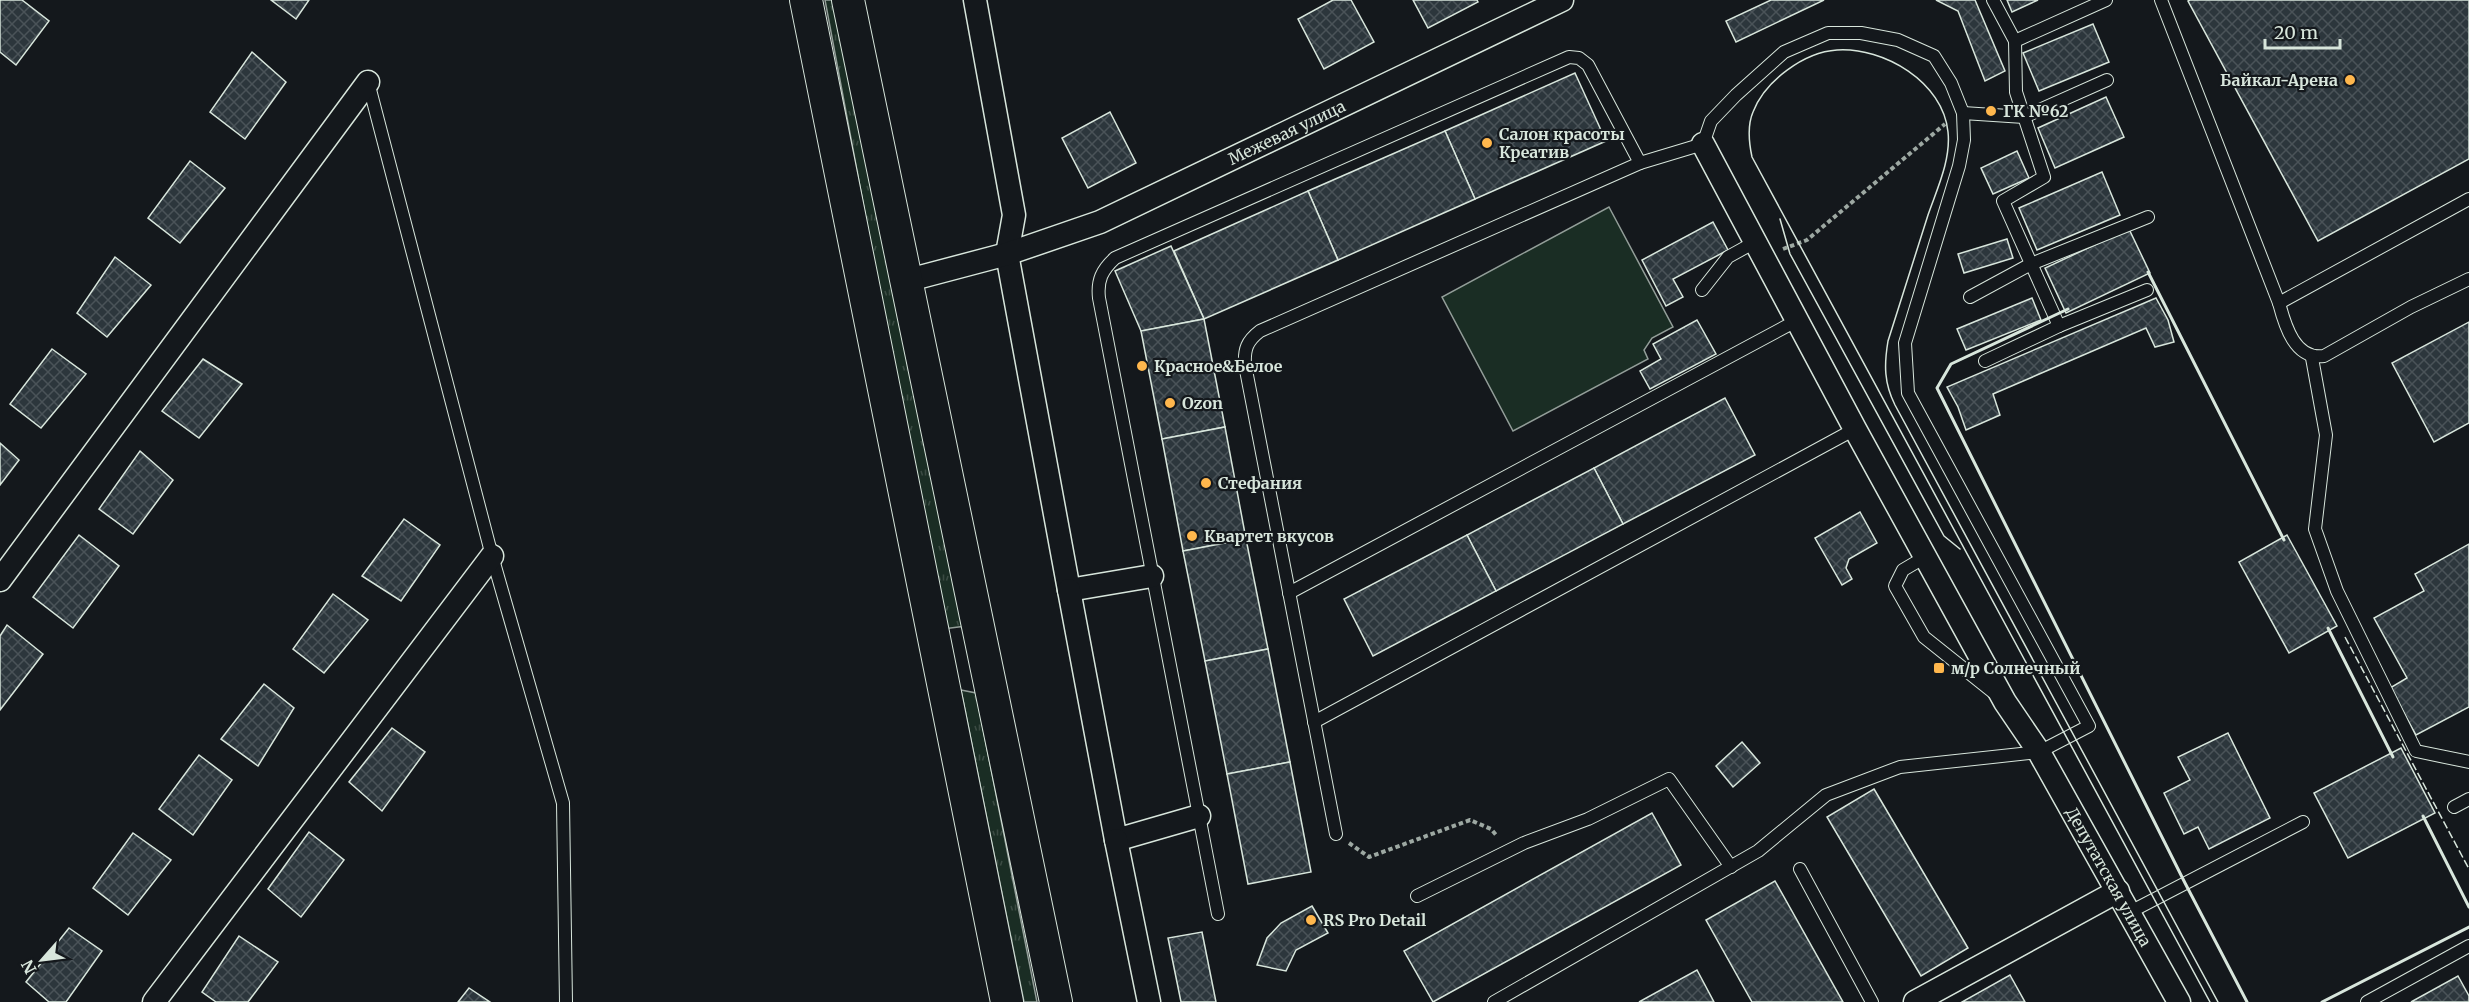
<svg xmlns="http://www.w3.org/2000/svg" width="2469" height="1002" font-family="Merriweather,serif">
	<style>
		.grass { fill: url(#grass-tufts); stroke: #939e99; stroke-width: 1.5 }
		.pitch { fill: #1a2d24; stroke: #939e99; stroke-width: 1.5 }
		.building { fill: url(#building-cross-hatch); stroke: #d8e6dc; stroke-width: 1.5 }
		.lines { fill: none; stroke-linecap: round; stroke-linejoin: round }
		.lane-casing { stroke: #d8e6dc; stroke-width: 14 }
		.street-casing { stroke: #d8e6dc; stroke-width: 25 }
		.secondary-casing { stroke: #d8e6dc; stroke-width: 34 }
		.path { stroke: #9da8a2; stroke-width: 4; stroke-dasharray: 4.5 3; stroke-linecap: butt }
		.lane { stroke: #14181c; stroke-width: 12 }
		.street { stroke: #14181c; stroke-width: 22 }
		.secondary { stroke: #14181c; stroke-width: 32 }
		.tram { stroke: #d8e6dc; stroke-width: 1.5 }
		.fence { stroke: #d8e6dc; stroke-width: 1.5; stroke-dasharray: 8 3; stroke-linecap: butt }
		.wall { stroke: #d8e6dc; stroke-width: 3 }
		.poi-dot { fill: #ffb74d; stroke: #14181c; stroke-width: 2 }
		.labels { text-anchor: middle; stroke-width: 4.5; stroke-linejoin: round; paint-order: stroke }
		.poi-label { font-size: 16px; font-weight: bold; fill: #d8e6dc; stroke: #14181c; text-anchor: start }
		.street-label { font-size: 16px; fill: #d8e6dc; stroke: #14181c }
	</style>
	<defs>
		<pattern id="grass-tufts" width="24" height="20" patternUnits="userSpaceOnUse" patternTransform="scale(1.5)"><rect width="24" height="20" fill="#1a2d24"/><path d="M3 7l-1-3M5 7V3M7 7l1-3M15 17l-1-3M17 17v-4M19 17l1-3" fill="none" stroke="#3b4b43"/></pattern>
		<pattern id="building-cross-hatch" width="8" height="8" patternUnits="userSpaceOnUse" patternTransform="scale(1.5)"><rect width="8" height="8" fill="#2c363c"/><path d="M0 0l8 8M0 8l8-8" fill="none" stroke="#4a5358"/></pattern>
	</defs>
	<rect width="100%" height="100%" fill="#14181c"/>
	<g class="grass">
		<path d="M825,0H839L966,626L943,629Z"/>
		<path d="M961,690L976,693L1037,1002H1024Z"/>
	</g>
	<path class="pitch" d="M1609,207L1673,327L1652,338L1644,350L1648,359L1513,431L1442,297Z"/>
	<g class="building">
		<path d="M0,0H22L49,21L16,65L0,52Z"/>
		<path d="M271,0H309L296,19Z"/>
		<path d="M1333,0H1351L1374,42L1324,69L1298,19Z"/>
		<path d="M1413,0H1477L1478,2L1428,28Z"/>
		<path d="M1771,0H1824L1736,42L1726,21Z"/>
		<path d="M1936,0H1975L2005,71L1985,81L1958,11Z"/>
		<path d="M2007,0H2038L2012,12Z"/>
		<path d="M2190,0H2469V159L2318,241L2188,1Z"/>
		<path d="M2093,24L2109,62L2039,91L2023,53Z"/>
		<path d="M252,52L286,82L245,139L210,112Z"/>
		<path d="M1575,73L1606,141L1475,199L1445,131Z"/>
		<path d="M2106,97L2124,137L2055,168L2038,128Z"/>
		<path d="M1110,112L1136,163L1088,188L1062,138Z"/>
		<path d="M1445,131L1475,199L1338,260L1308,191Z"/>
		<path d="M2017,151L2029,178L1993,194L1981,168Z"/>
		<path d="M190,161L225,188L180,243L148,218Z"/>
		<path d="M2102,172L2120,215L2037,250L2019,208Z"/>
		<path d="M1308,191L1338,260L1204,319L1174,251Z"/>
		<path d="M1713,222L1728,250L1673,279L1683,297L1666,306L1642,260Z"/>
		<path d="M2129,229L2150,273L2066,313L2045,268Z"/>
		<path d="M2007,239L2013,258L1964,273L1958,254Z"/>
		<path d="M1171,246L1204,319L1141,331L1115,271Z"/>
		<path d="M115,257L151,285L107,337L77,313Z"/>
		<path d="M2032,298L2041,320L1966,350L1957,329Z"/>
		<path d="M2156,298L2168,320L2174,342L2155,347L2146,328L1993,394L2000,415L1966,430L1958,407L1947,387Z"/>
		<path d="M1204,319L1225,427L1162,439L1141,331Z"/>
		<path d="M1697,320L1716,354L1650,389L1640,371L1661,359L1653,344Z"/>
		<path d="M2469,322V423L2434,442L2392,363Z"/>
		<path d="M52,349L86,374L41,428L10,404Z"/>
		<path d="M203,359L242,384L199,438L162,411Z"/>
		<path d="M1725,398L1755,455L1623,524L1594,468Z"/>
		<path d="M1225,427L1246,539L1183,551L1162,439Z"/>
		<path d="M0,443L19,460L0,485Z"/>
		<path d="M140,451L173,480L133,534L99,509Z"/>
		<path d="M1594,468L1623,524L1496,591L1467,535Z"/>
		<path d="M1860,512L1877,543L1849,559L1846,568L1852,579L1842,585L1815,538Z"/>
		<path d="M404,519L440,545L401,601L362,576Z"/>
		<path d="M79,535L119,566L73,628L33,597Z"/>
		<path d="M1467,535L1496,591L1373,656L1344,599Z"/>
		<path d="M2287,535L2337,626L2289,653L2239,562Z"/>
		<path d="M1246,539L1268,649L1205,661L1183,551Z"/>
		<path d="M2469,544V707L2416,735L2390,688L2407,678L2374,618L2424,591L2415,574Z"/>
		<path d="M333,594L368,620L324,673L293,649Z"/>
		<path d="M7,625L43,654L0,710V636Z"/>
		<path d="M1268,649L1290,762L1227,774L1205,661Z"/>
		<path d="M264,684L294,708L258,766L221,739Z"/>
		<path d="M392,728L425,752L382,811L349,782Z"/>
		<path d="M2228,733L2270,818L2209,849L2198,827L2184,834L2164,793L2190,780L2178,757Z"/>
		<path d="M1742,742L1760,763L1733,787L1716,766Z"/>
		<path d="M2401,748L2435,813L2348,858L2314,793Z"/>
		<path d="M199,755L232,780L193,835L159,809Z"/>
		<path d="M1290,762L1311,872L1248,884L1227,774Z"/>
		<path d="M1874,789L1968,948L1921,976L1827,817Z"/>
		<path d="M1652,813L1681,865L1433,1002L1404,951Z"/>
		<path d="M309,832L344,860L301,917L268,889Z"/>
		<path d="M133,833L171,860L128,915L93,888Z"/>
		<path d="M1775,881L1843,1002H1752L1706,920Z"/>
		<path d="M1312,906L1328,933L1296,950L1286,971L1257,965L1267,938L1281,923Z"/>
		<path d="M69,928L102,951L66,1002H49L26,982Z"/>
		<path d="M1202,932L1216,1002H1181L1168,938Z"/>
		<path d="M239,936L278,962L248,1002H216L202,992Z"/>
		<path d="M1697,970L1714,1002H1639Z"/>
		<path d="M2010,975L2025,1002H1962Z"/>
		<path d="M2458,976L2469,996V1002H2411Z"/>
		<path d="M469,988L490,1002H458Z"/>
	</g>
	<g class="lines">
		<defs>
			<g id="lane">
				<path d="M2161,0L2279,303L2469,199"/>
				<path d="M2015,41L2106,0"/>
				<path d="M368,82L492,556L563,803L566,1002"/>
				<path d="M1963,113L2024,117L2107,80"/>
				<path d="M1702,290L1728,257L1755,242"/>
				<path d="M1970,297L2031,264L2148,217"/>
				<path d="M2279,303C2285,326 2295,360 2324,356L2411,307L2469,279"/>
				<path d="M2059,326L2147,290"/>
				<path d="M2312,358L2326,435L2315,529L2337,591L2416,751L2469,762"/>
				<path d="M1985,361L2059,326L2003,201L2044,177L2016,92L2015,41L1993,0"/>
				<path d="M1925,557L1903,570L1895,586L1924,637L1993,692"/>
				<path d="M1289,593L1796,321"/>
				<path d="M1314,722L1855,429"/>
				<path d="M2454,807L2469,799"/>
				<path d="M1336,834L1245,365C1244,349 1247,341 1260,331L1640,163L1703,144L1711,121L1736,95L1784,52L1828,33H1861L1898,40L1934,56L1951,83L1963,113L1964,140L1959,166L1905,343L1908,393L2089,726L2039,752L1900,767L1826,795L1758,851L1494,1002"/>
				<path d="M1800,869L1872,1002"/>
				<path d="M1417,896L1524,843L1588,819L1669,779L1731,867"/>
				<path d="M2130,912L2303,822"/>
				<path d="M1218,914L1099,298C1097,280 1102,270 1115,258L1569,57L1579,58L1588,65L1640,163"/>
				<path d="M2367,1002L2469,946"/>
			</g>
			<g id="street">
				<path d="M975,0L1014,215L1007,254L1069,590L1152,576"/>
				<path id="s1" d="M1703,144L1855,429L2005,702L2039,752L2179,1002"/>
				<path id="s2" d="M905,281L1007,254L1100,222L1562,0"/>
				<path d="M0,580L368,82"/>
				<path d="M1069,590L1116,840L1199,816"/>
				<path d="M1116,840L1149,1002"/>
				<path d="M154,1002L492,556"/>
				<path d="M1915,1002L2118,891"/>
			</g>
			<g id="secondary">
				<path d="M806,0L1007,1002"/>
				<path d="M848,0L1056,1002"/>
			</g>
		</defs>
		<use href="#lane" class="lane-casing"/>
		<use href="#street" class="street-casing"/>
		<use href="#secondary" class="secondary-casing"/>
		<g class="path">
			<path d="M1783,249L1807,240L1945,124"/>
			<path d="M1349,843L1369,857L1470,820L1491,829L1497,836"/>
		</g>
		<use href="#lane" class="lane"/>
		<use href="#street" class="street"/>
		<use href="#secondary" class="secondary"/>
		<g class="tram">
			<path d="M1780,219L1790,254L1944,536L1960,549"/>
			<path d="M2210,1002L1752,157C1749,143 1747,126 1753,112C1765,81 1804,52 1837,50C1884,47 1943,82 1948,132C1951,160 1937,189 1928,215C1915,257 1901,299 1888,341C1884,365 1884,383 1895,405L2218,1002"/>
		</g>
		<path class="fence" d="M2345,637L2469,869"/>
		<g class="wall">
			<path d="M2148,272L2284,540"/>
			<path d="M2068,309L1951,364L1937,388L2185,883L2247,1002"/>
			<path d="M2328,628L2393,757"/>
			<path d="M2423,816L2469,907"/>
			<path d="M2322,1002L2469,927"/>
		</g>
	</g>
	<g class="poi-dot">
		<circle cx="2350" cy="80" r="6"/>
		<circle cx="1991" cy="111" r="6"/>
		<circle cx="1487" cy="143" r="6"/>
		<circle cx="1142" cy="366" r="6"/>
		<circle cx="1170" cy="403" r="6"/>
		<circle cx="1206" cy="483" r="6"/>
		<circle cx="1192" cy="536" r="6"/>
		<rect x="1933" y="662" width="12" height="12" rx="3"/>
		<circle cx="1311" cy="920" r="6"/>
	</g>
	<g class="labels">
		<g class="poi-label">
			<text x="2338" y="86" text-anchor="end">Байкал-Арена</text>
			<text x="2003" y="117">ГК №62</text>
			<text x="1499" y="140">Салон красоты<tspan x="1499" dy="18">Креатив</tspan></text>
			<text x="1154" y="372">Красное&amp;Белое</text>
			<text x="1182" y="409">Ozon</text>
			<text x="1218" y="489">Стефания</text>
			<text x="1204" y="542">Квартет вкусов</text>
			<text x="1951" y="674">м/р Солнечный</text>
			<text x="1323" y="926">RS Pro Detail</text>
		</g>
		<g class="street-label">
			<text dy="6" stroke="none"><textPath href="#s2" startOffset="411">Межевая улица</textPath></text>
			<text dy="6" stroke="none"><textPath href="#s1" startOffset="838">Депутатская улица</textPath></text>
		</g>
	</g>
	<g transform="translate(42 960) rotate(242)" stroke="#14181c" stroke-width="4.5" paint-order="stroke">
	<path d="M0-4.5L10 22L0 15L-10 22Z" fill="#d8e6dc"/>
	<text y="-9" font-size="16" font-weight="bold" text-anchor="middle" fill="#d8e6dc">N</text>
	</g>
	<path d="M2265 39v9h75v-9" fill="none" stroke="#d8e6dc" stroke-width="3"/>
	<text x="2274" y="39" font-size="18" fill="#d8e6dc" stroke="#14181c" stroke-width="4.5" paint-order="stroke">20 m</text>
</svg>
